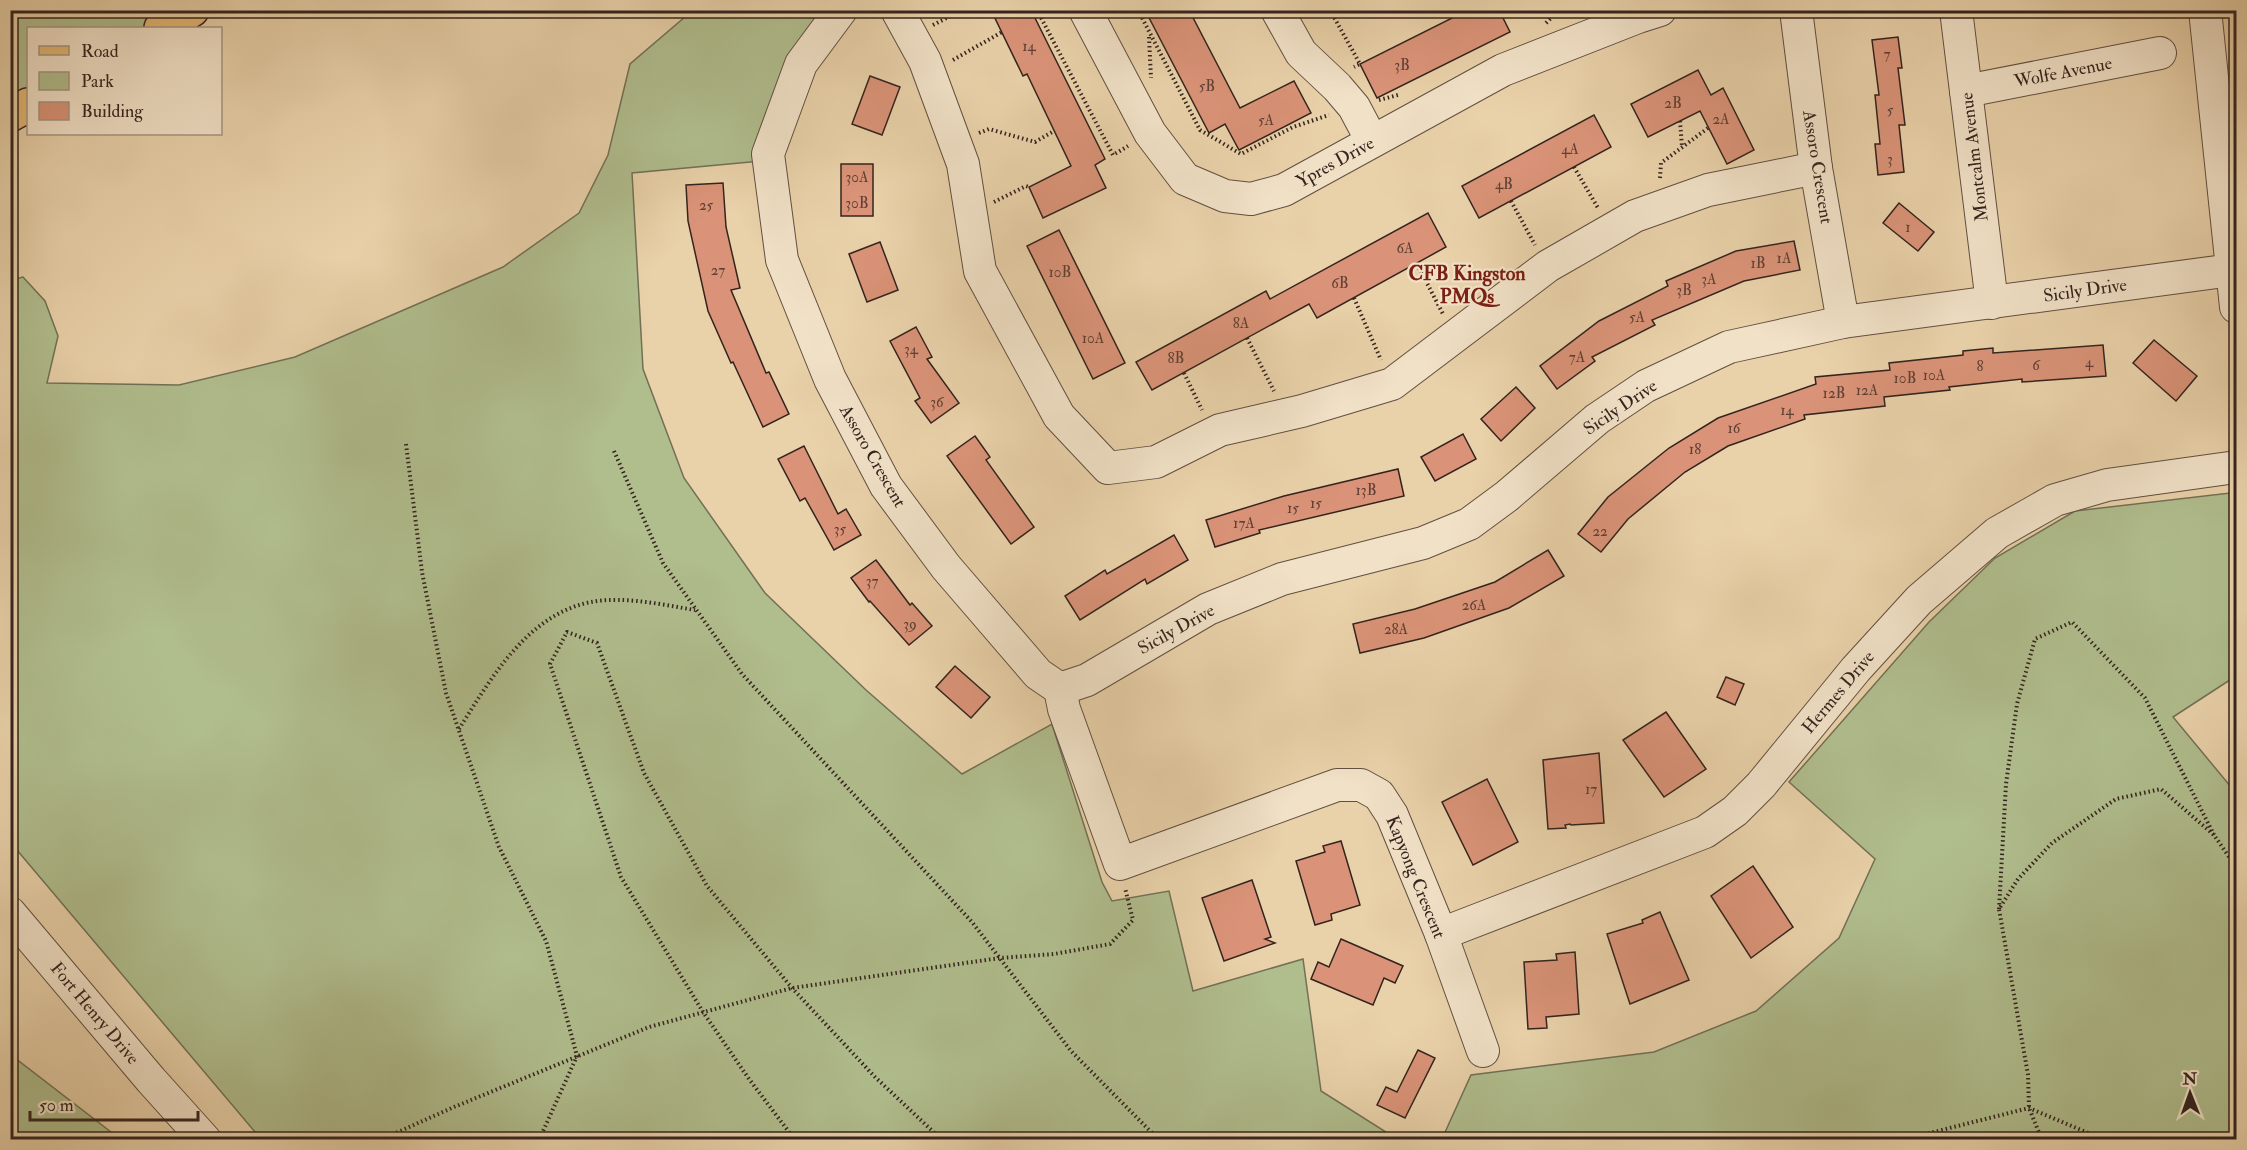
<svg xmlns="http://www.w3.org/2000/svg" width="2247" height="1150" font-family="'IM FELL Double Pica',serif">
	<style>
		.green { fill: #b0bd8d; stroke: #727056; stroke-width: 1.5 }
		.building { fill: #da9378; stroke: #34241e; stroke-width: 1.5 }
		.lines { fill: none; stroke-linecap: round; stroke-linejoin: round }
		.minor-casing { stroke: #614f41; stroke-width: 34 }
		.major-casing { stroke: #34241e; stroke-width: 36 }
		.path { stroke: #34241e; stroke-width: 4; stroke-dasharray: 1.5 3; stroke-linecap: butt }
		.minor { stroke: #f1e1c7; stroke-width: 32 }
		.major { stroke: #e4b874; stroke-width: 33 }
		.labels { text-anchor: middle; stroke-width: 4.5; stroke-linejoin: round; paint-order: stroke }
		.number-label { font-size: 15px; fill: #5e4034 }
		.street-label { font-size: 18px; fill: #34241e; stroke: #f1e1c7 }
		.neighbourhood-label { font-size: 20px; font-weight: bold; fill: #7a1f14; stroke: #f1e1c7 }
	</style>
	<rect width="100%" height="100%" fill="#e9d1a9"/>
	<filter id="stains"><feTurbulence type="fractalNoise" baseFrequency=".00333" numOctaves="4"/><feColorMatrix values="0 0 0 0 .2 0 0 0 0 .09 0 0 0 0 .02 0 0 0 .5 -.17"/></filter>
	<radialGradient id="worn" r=".72"><stop offset=".6" stop-color="#630" stop-opacity="0"/><stop offset="1" stop-color="#630" stop-opacity=".3"/></radialGradient>
	<g class="green">
		<path d="M11,11H182L153,28H28V103L11,114Z"/>
		<path d="M689,11H834L773,160L632,173L643,369L684,478L765,593L866,690L962,774L1052,724L1102,882L1112,901L1169,891L1193,991L1303,959L1321,1091L1397,1139H261L11,843L10,280L23,277L45,301L58,336L47,383L179,385L295,357L503,267L579,213L608,155L630,64L686,16Z"/>
		<path d="M2230,493L2236,523V676L2173,717L2236,793V1139H1442L1471,1075L1654,1052L1756,1011L1839,938L1875,859L1789,782L1929,622L1995,558L2075,511Z"/>
		<path d="M10,1055H11L120,1139H11Z"/>
	</g>
	<g class="building">
		<path d="M991,10H1031L1105,159L1095,165L1106,188L1043,218L1029,187L1071,166L1027,74L1023,76Z"/>
		<path d="M1145,10H1189L1240,108L1294,81L1311,113L1239,150L1225,124L1209,133Z"/>
		<path d="M1468,10H1499L1510,32L1377,98L1360,64Z"/>
		<path d="M1898,37L1902,68H1898L1905,125H1899L1904,172L1878,175L1875,144H1880L1875,95H1879L1872,40Z"/>
		<path d="M1698,70L1711,95L1723,88L1754,150L1727,164L1700,111L1648,137L1631,104Z"/>
		<path d="M870,76L900,87L882,135L852,124Z"/>
		<path d="M1594,115L1611,147L1479,218L1462,186Z"/>
		<rect x="841" y="164" width="32" height="52"/>
		<path d="M723,183L726,227L740,288L731,290L766,373L769,372L789,414L763,427L733,362L731,363L708,311L688,221L686,185Z"/>
		<path d="M1899,203L1934,232L1918,251L1883,223Z"/>
		<path d="M1428,213L1446,247L1317,318L1309,304L1152,390L1136,362L1266,291L1270,299Z"/>
		<path d="M1059,230L1125,363L1093,379L1027,246Z"/>
		<path d="M1794,241L1800,270L1744,281L1652,320L1655,325L1592,357L1595,361L1557,389L1540,366L1599,321L1668,286L1666,281L1736,251Z"/>
		<path d="M880,242L898,290L867,302L849,254Z"/>
		<path d="M916,327L932,357L927,359L959,403L931,423L915,401L920,398L890,341Z"/>
		<path d="M2154,340L2197,376L2176,401L2133,363Z"/>
		<path d="M2103,345L2106,376L2022,382V379L1949,387L1950,390L1884,397L1885,406L1804,415L1805,419L1728,446L1685,472L1628,519L1601,552L1578,534L1608,497L1669,448L1718,418L1816,384L1815,377L1890,370L1889,363L1963,355V351L1993,348V353Z"/>
		<path d="M1516,387L1535,408L1501,441L1481,419Z"/>
		<path d="M1463,434L1476,459L1435,481L1421,457Z"/>
		<path d="M975,436L990,457L986,460L1034,527L1011,544L947,456Z"/>
		<path d="M804,446L838,514L846,509L861,535L834,550L805,498L800,501L778,459Z"/>
		<path d="M1398,469L1404,496L1259,530L1260,533L1215,547L1206,520L1284,496Z"/>
		<path d="M1174,535L1188,560L1147,584L1145,579L1080,620L1065,596L1105,570L1107,574Z"/>
		<path d="M1548,550L1564,576L1509,608L1424,638L1360,653L1353,624L1415,609L1495,582Z"/>
		<path d="M876,560L910,605L912,603L932,626L909,645L870,601L869,602L851,578Z"/>
		<path d="M955,666L990,697L971,718L936,687Z"/>
		<path d="M1726,677L1744,684L1735,705L1717,697Z"/>
		<path d="M1666,712L1706,769L1664,797L1623,740Z"/>
		<path d="M1599,753L1604,823L1571,825L1570,824L1565,825L1566,828L1548,829L1543,760Z"/>
		<path d="M1487,779L1518,842L1473,865L1442,802Z"/>
		<path d="M1341,841L1360,905L1331,914L1332,920L1315,925L1296,861L1325,852L1323,846Z"/>
		<path d="M1753,866L1793,927L1751,958L1711,896Z"/>
		<path d="M1252,880L1271,937L1265,939L1275,943L1224,961L1202,898Z"/>
		<path d="M1660,912L1689,980L1630,1004L1607,934L1643,923L1642,920Z"/>
		<path d="M1341,939L1403,966L1395,983L1384,978L1373,1005L1311,979L1318,962L1329,967Z"/>
		<path d="M1575,952L1579,1014L1546,1017L1547,1028L1528,1029L1524,962L1557,960L1556,954Z"/>
		<path d="M1418,1050L1435,1058L1405,1118L1377,1105L1386,1087L1397,1092Z"/>
	</g>
	<g class="lines">
		<defs>
			<g id="minor">
				<path d="M841,10L801,64L768,154L782,260L830,379L886,486L946,567L1038,674L1060,689L1064,709L1120,864L1337,785H1361L1379,795L1392,815L1441,934L1483,1051"/>
				<path d="M897,10L925,61L963,164L980,271L1059,416L1108,468L1156,462L1220,430L1302,411L1392,384L1548,266L1635,216L1708,190L1816,168"/>
				<path d="M1085,10L1150,133L1185,179L1225,196L1251,199L1284,190L1503,70L1638,17L1660,10"/>
				<path d="M1277,10L1301,53L1337,87L1354,107L1372,141"/>
				<path d="M1796,10L1816,168L1843,322"/>
				<path d="M1956,10L1992,303"/>
				<path d="M2205,10L2236,307"/>
				<path d="M1966,91L2160,53"/>
				<path d="M1060,689L1087,680L1208,609L1282,579L1423,543L1469,524L1507,496L1597,419L1646,386L1729,347L1843,322L2232,270"/>
				<path d="M10,913L151,1080L205,1140"/>
				<path d="M1441,934L1705,832L1735,811L1761,785L1856,669L1919,600L1997,533L2055,500L2107,485L2236,467"/>
			</g>
			<g id="major">
				<path d="M161,28L192,10"/>
				<path d="M10,115L28,105"/>
			</g>
		</defs>
		<use href="#minor" class="minor-casing"/>
		<use href="#major" class="major-casing"/>
		<g class="path">
			<path d="M1037,10L1113,155L1128,146"/>
			<path d="M1138,10L1200,130L1241,154L1293,127L1329,115"/>
			<path d="M1330,10L1360,64L1354,67"/>
			<path d="M1546,23L1559,10"/>
			<path d="M933,25L962,10"/>
			<path d="M1149,37L1151,78"/>
			<path d="M953,60L1002,32"/>
			<path d="M1379,100L1398,95"/>
			<path d="M1680,121L1682,147"/>
			<path d="M979,133L989,129L1035,142L1054,131"/>
			<path d="M1574,167L1598,208"/>
			<path d="M1660,178L1661,163L1708,128"/>
			<path d="M1511,201L1535,245"/>
			<path d="M994,202L1026,186L1029,187"/>
			<path d="M1417,264L1443,314"/>
			<path d="M1354,298L1381,360"/>
			<path d="M1247,338L1274,391"/>
			<path d="M1184,373L1202,410"/>
			<path d="M406,444L422,572L446,693L499,847L546,941L577,1056L539,1140"/>
			<path d="M614,451L663,563L742,674L972,922L1071,1051L1159,1140"/>
			<path d="M459,729C496,670 538,597 618,600C643,600 670,606 695,610"/>
			<path d="M1999,909L2006,784L2017,704L2035,639L2072,622L2145,698L2214,835"/>
			<path d="M380,1140L454,1107L649,1027L792,988L1000,958L1054,954L1110,944L1133,920L1125,888"/>
			<path d="M795,1140L749,1079L703,1012L621,877L550,664L567,632L597,643L644,773L707,886L792,988L875,1077L942,1140"/>
			<path d="M1902,1140L2029,1108L2105,1140"/>
			<path d="M2042,1140L2029,1108L2028,1075L1999,909L2018,879L2052,843L2116,799L2161,789L2214,835L2236,867"/>
		</g>
		<use href="#minor" class="minor"/>
		<use href="#major" class="major"/>
	</g>
	<g class="labels">
		<g class="number-label">
			<text x="1029" y="51">14</text>
			<text x="1887" y="59">7</text>
			<text x="1402" y="70">3B</text>
			<text x="1207" y="91">5B</text>
			<text x="1673" y="108">2B</text>
			<text x="1890" y="115">5</text>
			<text x="1721" y="124">2A</text>
			<text x="1266" y="125">5A</text>
			<text x="1570" y="154">4A</text>
			<text x="1890" y="164">3</text>
			<text x="857" y="182">30A</text>
			<text x="1504" y="189">4B</text>
			<text x="857" y="208">30B</text>
			<text x="706" y="210">25</text>
			<text x="1908" y="232">1</text>
			<text x="1405" y="253">6A</text>
			<text x="1784" y="263">1A</text>
			<text x="1758" y="268">1B</text>
			<text x="718" y="275">27</text>
			<text x="1060" y="277">10B</text>
			<text x="1709" y="284">3A</text>
			<text x="1340" y="288">6B</text>
			<text x="1684" y="295">3B</text>
			<text x="1637" y="322">5A</text>
			<text x="1241" y="328">8A</text>
			<text x="1093" y="343">10A</text>
			<text x="911" y="354">34</text>
			<text x="1577" y="362">7A</text>
			<text x="1176" y="363">8B</text>
			<text x="2089" y="367">4</text>
			<text x="2036" y="370">6</text>
			<text x="1980" y="371">8</text>
			<text x="1934" y="380">10A</text>
			<text x="1905" y="383">10B</text>
			<text x="1867" y="395">12A</text>
			<text x="1834" y="398">12B</text>
			<text x="937" y="407">36</text>
			<text x="1787" y="415">14</text>
			<text x="1734" y="433">16</text>
			<text x="1695" y="454">18</text>
			<text x="1366" y="495">13B</text>
			<text x="1316" y="508">15</text>
			<text x="1293" y="513">15</text>
			<text x="1244" y="528">17A</text>
			<text x="840" y="534">35</text>
			<text x="1600" y="536">22</text>
			<text x="872" y="586">37</text>
			<text x="1474" y="610">26A</text>
			<text x="910" y="629">39</text>
			<text x="1396" y="634">28A</text>
			<text x="1591" y="794">17</text>
		</g>
		<g class="street-label">
			<text transform="translate(2063 72) rotate(-11)" y="6">Wolfe Avenue</text>
			<text transform="translate(1974 157) rotate(-97)" y="6">Montcalm Avenue</text>
			<text transform="translate(1335 162) rotate(-29)" y="6">Ypres Drive</text>
			<text transform="translate(1818 167) rotate(81)" y="6">Assoro Crescent</text>
			<text transform="translate(2085 290) rotate(-8)" y="6">Sicily Drive</text>
			<text transform="translate(1620 407) rotate(-34)" y="6">Sicily Drive</text>
			<text transform="translate(873 456) rotate(60)" y="6">Assoro Crescent</text>
			<text transform="translate(1176 629) rotate(-29)" y="6">Sicily Drive</text>
			<text transform="translate(1838 692) rotate(-50)" y="6">Hermes Drive</text>
			<text transform="translate(1416 877) rotate(68)" y="6">Kapyong Crescent</text>
			<text transform="translate(95 1013) rotate(50)" y="6">Fort Henry Drive</text>
		</g>
		<g class="neighbourhood-label">
			<text x="1467" y="280">CFB Kingston<tspan x="1467" dy="23">PMQs</tspan></text>
		</g>
	</g>
	<rect width="2247" height="1150" fill="none" stroke="#e9d1a9" stroke-width="36"/>
	<rect x="12" y="12" width="2223" height="1126" fill="none" stroke="#34241e" stroke-width="3"/>
	<rect x="18" y="18" width="2211" height="1114" fill="none" stroke="#34241e" stroke-width="1.5"/>
	<rect x="27" y="27" width="195" height="108" fill="#f1e1c7" stroke="#a59583" stroke-width="1.5"/>
	<rect x="39" y="46" width="30" height="9" fill="#e4b874" stroke="#a59583" stroke-width="1.5"/>
	<text x="81" y="57" font-size="18" fill="#34241e">Road</text>
	<rect x="39" y="72" width="30" height="18" fill="#b0bd8d" stroke="#a59583" stroke-width="1.5"/>
	<text x="81" y="87" font-size="18" fill="#34241e">Park</text>
	<rect x="39" y="102" width="30" height="18" fill="#da9378" stroke="#a59583" stroke-width="1.5"/>
	<text x="81" y="117" font-size="18" fill="#34241e">Building</text>
	<g transform="translate(2190 1093) rotate(359)" stroke="#f1e1c7" stroke-width="4.5" paint-order="stroke">
	<path d="M0-4.5L10 22L0 15L-10 22Z" fill="#34241e"/>
	<text y="-9" font-size="16" font-weight="bold" text-anchor="middle" fill="#34241e">N</text>
	</g>
	<path d="M30 1111v9h168v-9" fill="none" stroke="#34241e" stroke-width="3"/>
	<text x="39" y="1111" font-size="18" fill="#34241e" stroke="#f1e1c7" stroke-width="4.5" paint-order="stroke">50 m</text>
	<rect width="100%" height="100%" filter="url(#stains)"/>
	<rect width="100%" height="100%" fill="url(#worn)"/>
</svg>
